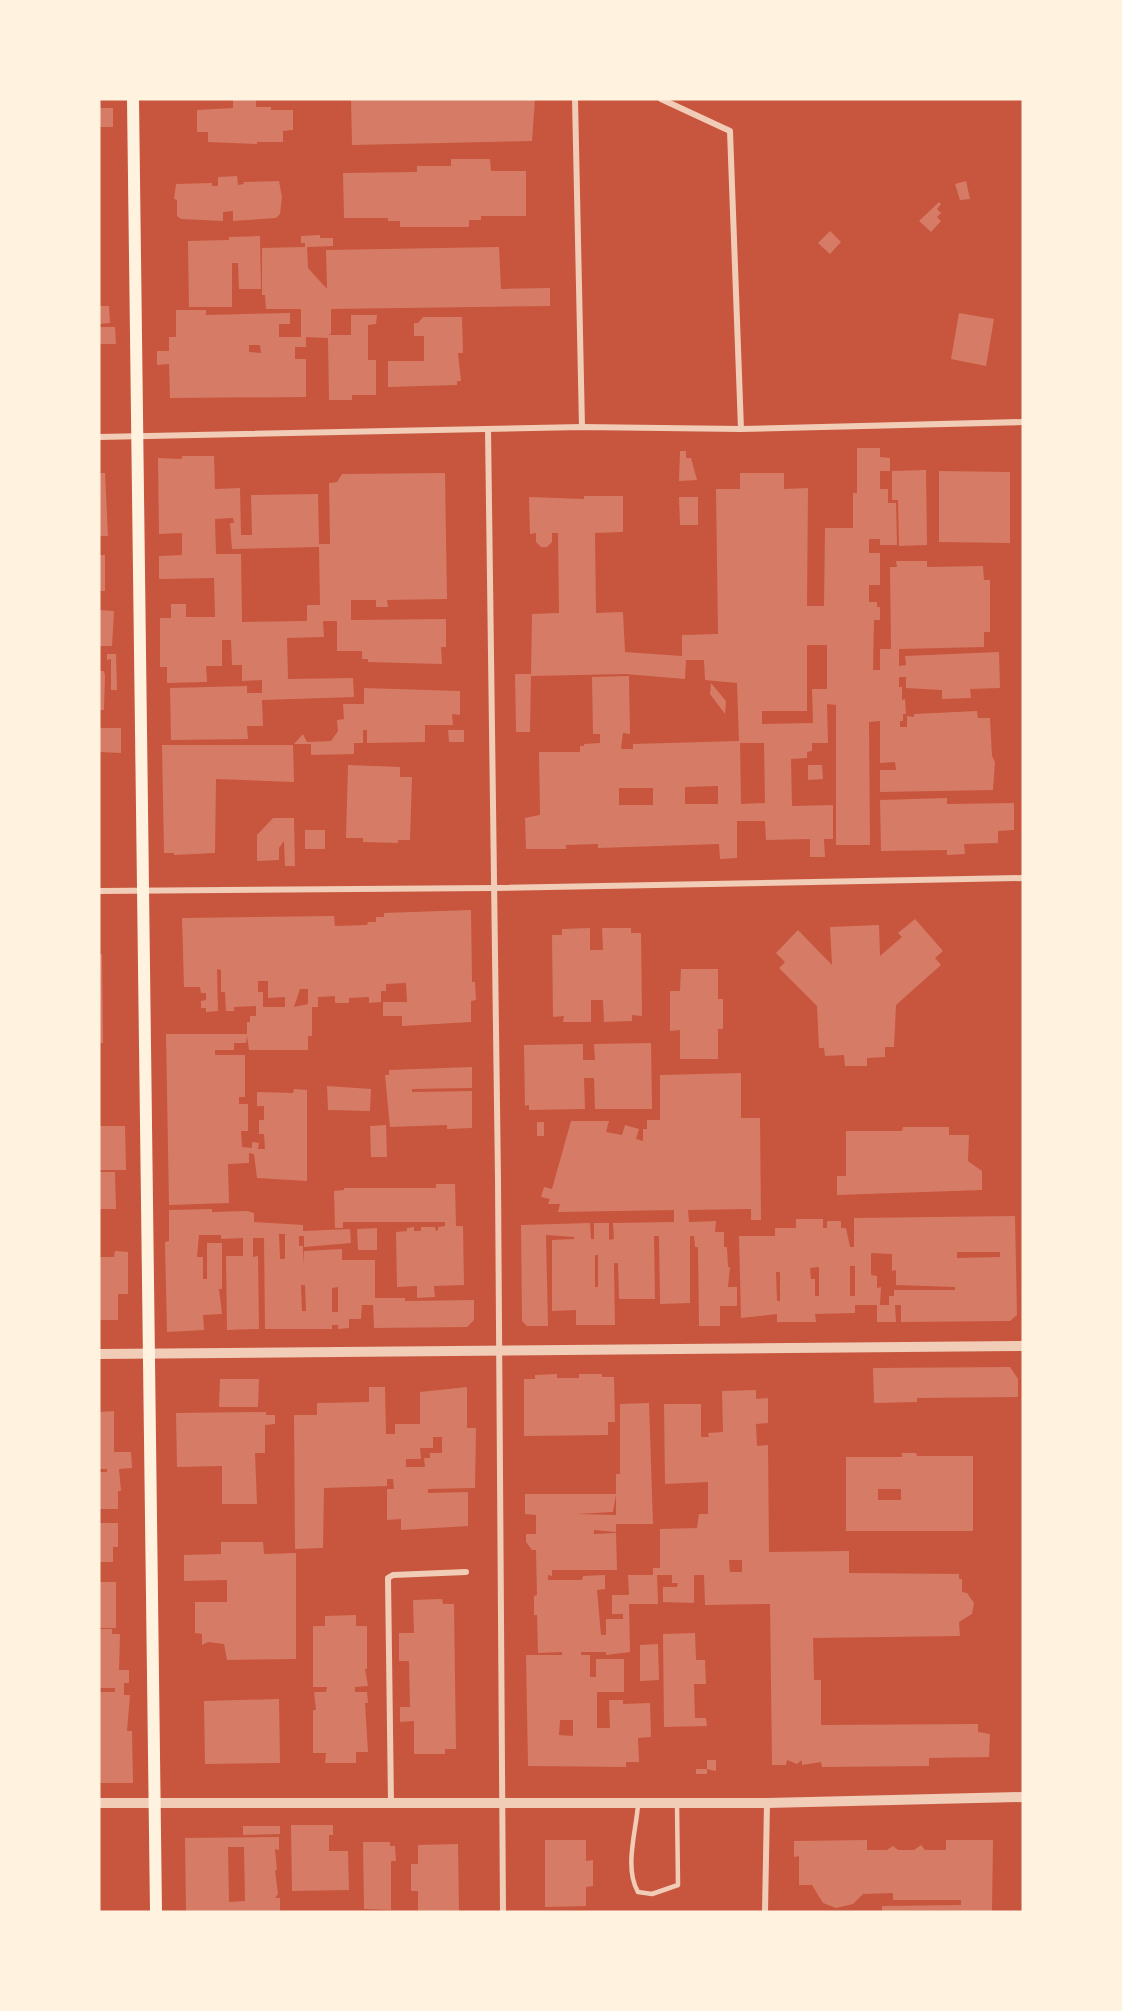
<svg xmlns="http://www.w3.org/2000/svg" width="1122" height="2011" font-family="'Asap Condensed',sans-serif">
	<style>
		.building { fill: #d67c66; fill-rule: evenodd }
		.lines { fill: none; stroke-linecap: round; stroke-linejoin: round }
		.service { stroke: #f1ccb7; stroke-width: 4.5 }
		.minor { stroke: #f1ccb7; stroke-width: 6 }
		.tertiary { stroke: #f1ccb7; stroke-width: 10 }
		.secondary { stroke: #fff3e0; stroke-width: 12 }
	</style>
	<rect width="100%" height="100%" fill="#c8553d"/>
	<g class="building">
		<path d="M233,99H256V107H271V110H293V130L283,131V142H257V144L208,142V132H197V110L233,108Z"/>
		<path d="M351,99H535L532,141L352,145Z"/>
		<rect x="99" y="108" width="14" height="19"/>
		<path d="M451,159H490L491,171H526V216H481V220H469V227H400V221H388V218H344L343,173L417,172V166H451Z"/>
		<path d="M237,176L238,185L244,184L243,182L279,181L282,197L280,214L276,218L233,221V211L223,212V221L181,219L177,216V200L174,199L176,184L212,183V186H218V177Z"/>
		<path d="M966,181L970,199L960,200L955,184Z"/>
		<path d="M939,202L941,204L937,209L941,213L937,217L941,221L931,232L919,221Z"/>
		<path d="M830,231L841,242L830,254L818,243Z"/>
		<path d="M320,235V238H333V246L307,247L308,268L327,289L326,250L499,247L501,289L550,288V306L331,309V334L328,335H351V315H377L376,324L368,325V360H376V395H352V400H329L328,338L306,337V347H295V359H306V397L170,398L169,364L157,365V351H169V337H176V310H206V315L290,313V324H279V337H301V309H266L265,295H262V248L305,247V243H301V236ZM249,345H260L261,353L249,352Z"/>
		<path d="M260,236L261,289H239L238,263H232V307H189L188,241L229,240V237Z"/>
		<path d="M99,306H109L110,323L99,324Z"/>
		<path d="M959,313L994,319L986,366L951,359Z"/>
		<path d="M423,317H462L463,353H458L461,381H457V385L388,387V361H424V336H414V323H418Z"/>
		<path d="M99,327H115L116,344H99Z"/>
		<path d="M857,448H880V457L890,458V471H880V489H888V503H896L897,545H880V539H869V553H880V585H869V602H877V607H880V620H874L873,670H880V649H891L890,567H897L896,561H927V567L983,566L984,580H990V632H984V647L899,649V666L906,665L905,656L999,652L1000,688L970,689L971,698L942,699V690L906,688V677H899V687H902V700L905,699L906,714H903V721H900V727H907V716L914,717V714L977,711L978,718H990L992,756L995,762L993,790L880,792V770H896L895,762L880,763V721L869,722L870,845H836V705L827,704L828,743H812V751L807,752V758L791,759L792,806L833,805V839H824L825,857H810V839L766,840L765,821H737V858L720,859L719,844L598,848V844L566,845V849H526L525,818L540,815L539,752H580V746H584V744L600,743V734H593L592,677L629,676L630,734L623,733L621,749H633V744L739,741L737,683L705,680L704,660H686L685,679L625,674L531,676L532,614L559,613L558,533H552V542L547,547H541L536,542V533L530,534L529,497L584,499V496H623V532L595,533L596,613L623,612L625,652L682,656V635L718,634L716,489H740V473H784V489L808,488L807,606H824L825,528H853V493H857ZM807,645H827V689H812L813,723L762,724V711H807ZM740,743H764L765,803L741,804ZM718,786V804H685V787ZM619,788H653V805H619Z"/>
		<path d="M680,451H686V458H691L697,480L679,481Z"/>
		<path d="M182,456H214L215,489L240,488L241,535H252L251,495L318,494L319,544H330L329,483L337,482L342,474L445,473L447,599L387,600L388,607H376V600H351V620L446,619V647H441L442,664L368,662V659H362V651H337V621H323L324,637L287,638L288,679L353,678L354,697L262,700L263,726H247L248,739L171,740L170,688L247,686V693H262V680L242,681V665H232L231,640H222V666H206L207,682L167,683V667H160V618H171V604H186V617H215L214,578L159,579V556L182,555V533L159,534L158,458L182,459ZM233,518L234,523H230L232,549L319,547L320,605H307V621L242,622L241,554H216L215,519Z"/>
		<path d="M926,470L927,545L899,546L898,500H892V471Z"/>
		<path d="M939,471L1010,472V543L939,542Z"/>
		<path d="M99,473H105L108,536H99Z"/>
		<path d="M679,497H698V525H680Z"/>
		<rect x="99" y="555" width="6" height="36"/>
		<path d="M99,610L114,611L112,646H99Z"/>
		<path d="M107,654H116L117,690H111V659L107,660Z"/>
		<path d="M99,671H104L105,676L104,710H99Z"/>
		<path d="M515,674H531L530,732H516Z"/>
		<path d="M711,683L726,701L725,714L710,694Z"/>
		<path d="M364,688L460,691V715L452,714L453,725H425V742L367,743V730H363V743H354V754L311,755V744H294L303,734L307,742L331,741L338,731L337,720L344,719L343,704H364Z"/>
		<path d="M99,728H121V753L99,752Z"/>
		<path d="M448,730H464V742H449Z"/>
		<path d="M162,745H293L294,782L216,779L215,853L174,855V853H164Z"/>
		<path d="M348,765L400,767V777H412L410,840H398V843L363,842V838H346Z"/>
		<path d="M808,765H822L823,779L808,780Z"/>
		<path d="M947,798V804L1014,803V830L998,831V843L964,844L965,854L947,855V850L881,851L880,800Z"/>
		<path d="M273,818H294L295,866H285L284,841L279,848V860L257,861V835Z"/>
		<rect x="305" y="830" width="20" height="19"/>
		<path d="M471,910L472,982H475L476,1000L471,1001V1022L402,1026V1016H383V1002H407L406,983L386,984V991H381V1002L369,1003V997L349,998V1003H335V996L318,997V1007H312V1036H308V1050H249L247,1036L246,1043H234V1050H215V1055H245V1097H239V1104H248V1131H241L242,1147L252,1148V1142L259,1143L258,1149H265L264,1134H259V1120H264V1106H257V1092L293,1093L294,1089L307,1090V1181L257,1178L254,1154L249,1153V1163L228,1164L229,1203L169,1205L166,1034H247V1022H250V1016H256V1006L234,1007V1011H226L225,992H221V970L217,969L218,1011L206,1012V1008H201V1001L206,1000V993H201L200,987H184L182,918L334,916L335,926L367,925L368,922H376V917H384V913ZM258,981H268V998L285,997V1007H263V992H258ZM300,989H308V1004L294,1007Z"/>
		<path d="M915,919L943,951L935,958L941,965L896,1005L894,1047H885V1057L867,1058V1066H845L844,1055L825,1056L824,1048H819L817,1006L779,968L785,962L776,953L798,930L832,965L830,927L879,925L880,956L902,937L898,933Z"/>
		<path d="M590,928V950H603L602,928H631V933H641L642,1016L632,1015V1021L604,1022L603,1000H591V1022H563L564,1016L553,1017L552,935H562V929Z"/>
		<path d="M99,954H102L103,1043H99Z"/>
		<path d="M681,969H718V999H723V1029H718V1059H680V1030L670,1031V991H680Z"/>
		<path d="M651,1043L652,1109H595L594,1078H584L585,1109L529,1110V1105L525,1106L524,1045L583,1044V1060H595L594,1044Z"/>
		<path d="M472,1067V1088L412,1089V1092L472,1091V1128L447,1129V1125L390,1127L385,1075H389V1070Z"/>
		<path d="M741,1073V1118H760L761,1220H751V1209L688,1210L689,1222L716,1221L715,1232H724V1247H727L728,1267H730L728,1287H737V1306H720V1326H699L698,1247H695L694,1236H690V1303L660,1304L659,1236H654L655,1299H619L618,1263H614L615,1325H576V1310L552,1311V1240L574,1239V1237L546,1235L548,1326H527L522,1321L521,1225L590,1223L591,1239H594V1223H609V1240L614,1239L613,1223L674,1222V1210L558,1212L560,1204H548L550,1199L541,1197L544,1187L552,1189L571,1121H609L606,1132L622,1135L625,1125L639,1129L636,1139L643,1141V1129H647V1120H660V1075ZM595,1255H598V1287H595Z"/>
		<path d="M327,1086L371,1089L370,1111L328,1110Z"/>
		<rect x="537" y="1122" width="7" height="14"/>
		<path d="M386,1125L387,1157H371L370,1126Z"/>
		<path d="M99,1126H125L126,1170H99Z"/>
		<path d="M903,1127H949V1135H969L968,1161L982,1171V1190L837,1195V1176H846V1131H902Z"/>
		<path d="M99,1172H115L116,1209H99Z"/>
		<path d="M436,1184H455L456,1226H463L464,1285L434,1286L435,1297L417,1298V1286L397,1287L396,1232L407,1231V1228L414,1227V1231H421V1227H435L436,1231L438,1230V1227L445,1226V1222H343V1228H335L334,1191L344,1190V1188H436Z"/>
		<path d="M212,1209V1212L247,1211L254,1213V1222L303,1225V1231L350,1229L351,1243L304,1247V1236H299V1246H303V1265L304,1251L342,1249V1260H375V1298H405V1301L474,1300V1320L467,1327L374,1328L373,1305H362L361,1319H349V1328L338,1329V1325H332V1329H265L264,1238H253V1257L258,1256L259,1329L227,1330L226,1256H243V1238L221,1239V1235H199L197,1257H203V1279H207V1243H222V1289H219L222,1314L203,1315L204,1330L167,1332L165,1242L169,1241V1210ZM279,1234H285V1259H280ZM301,1285H305L306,1311H302ZM338,1287V1312H332V1288Z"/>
		<path d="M1015,1216L1017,1315L1010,1321L901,1322V1305H895L896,1322H877V1305H855V1313L815,1314L816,1322H777V1314L741,1318L739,1236H775V1228H796V1219H823V1228H827V1221H841V1228H846L850,1247H854V1218ZM957,1252H1000V1257L957,1258ZM871,1253L892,1254V1271L896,1270V1285L955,1287V1290H894V1296H889V1305H880L881,1287L877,1288V1276L871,1275ZM850,1266H855V1296H850ZM819,1267V1296H815V1279H811L810,1268ZM776,1272H780V1301H777Z"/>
		<path d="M377,1228V1250H358L357,1229Z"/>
		<path d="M115,1251L128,1252V1294H118V1320H99V1257H114Z"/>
		<path d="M1010,1367L1018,1379V1397L917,1398V1402L874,1403L873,1368Z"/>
		<path d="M557,1374V1378H579V1374H602V1377H614L615,1422H608V1435L524,1436V1379H535V1375Z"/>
		<path d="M220,1379H259L258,1407H219Z"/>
		<path d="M369,1387H385L386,1434H395V1424H420V1392L467,1387V1428H476L475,1488L428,1489V1493L468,1492V1526L401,1530V1519L387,1520V1489H394L393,1479H387V1486L324,1488L323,1548L295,1549L294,1415H317V1403L369,1402ZM433,1437H442V1453H430V1458H424L425,1467H406V1459H421L420,1448H433Z"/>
		<path d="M756,1390V1399L768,1398V1423L756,1424L757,1446L768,1445L769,1552L849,1551V1573L959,1574V1579H962V1592L967,1593L974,1603L972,1614L959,1622L960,1636L813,1638L814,1680H821V1725L978,1724V1732L990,1734L989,1757L929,1758V1766L822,1767L821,1762L802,1765V1760L797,1764L787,1760L786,1765H772L770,1604L705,1605L704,1575H694V1603L663,1602V1587H677L678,1583H672V1575H657L658,1604H629L630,1652L606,1655V1652H581V1655H590V1677H596V1659H624V1692H597V1728H610L609,1700H623V1704L650,1703L651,1737L638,1738L639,1762H626V1767L528,1766L526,1655H562V1652L538,1653L537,1615H534V1596L537,1595L536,1550H532L526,1542V1534H536V1515L525,1514V1494H616L613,1512L576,1514L616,1515V1474H620V1404L649,1403L653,1524H616V1532L594,1530V1534L616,1533L617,1570H552V1576L548,1575V1580H582L583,1576L605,1575V1589L597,1590L601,1635H606V1619H623V1614H612V1595H629L628,1575H653V1568H660V1529L697,1528L699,1514H708V1482L665,1484L664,1404H701V1437H709L708,1433L723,1432L722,1391ZM729,1560H742V1572H730ZM560,1720H573V1736L559,1735Z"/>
		<path d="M114,1411V1452H131L132,1468L119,1469L121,1491H118V1509H99V1472H107V1469H99V1412Z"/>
		<path d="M266,1412V1415H275V1424L265,1425V1453H255L257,1504H222V1466L177,1467L176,1413Z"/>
		<path d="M902,1453H916L917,1456H973V1531H846V1457H902ZM878,1489H901V1500H878Z"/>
		<path d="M99,1523H118V1547H113V1562H99Z"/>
		<path d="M221,1542H263L264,1554L296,1553V1659L227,1660L224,1644L208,1642L202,1645V1634L195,1633V1602H227V1580L184,1581V1555L221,1554Z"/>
		<rect x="99" y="1582" width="17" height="46"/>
		<path d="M442,1599L443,1604H454L456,1749H445V1754H414V1721L400,1722V1707H410L409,1661H399V1633H414L413,1600Z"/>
		<path d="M356,1615V1626H367V1669H365L368,1686L355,1687V1692H367L368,1703H365L368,1752H356V1763H325L326,1753H313V1710H316L314,1692H326L327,1687H313V1626H325V1616Z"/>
		<path d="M100,1629H112V1634H120L119,1670H129V1683H124V1695H130L127,1731H132L133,1783H100L99,1692H115V1688H99Z"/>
		<path d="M695,1633L696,1660H705L706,1684H694L695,1718H706L707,1726L664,1727L663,1634Z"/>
		<path d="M658,1644L659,1680L640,1681V1645Z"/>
		<path d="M279,1699L280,1763L205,1764L204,1701Z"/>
		<path d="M707,1760H716V1771L707,1769V1774H696V1769H707Z"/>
		<path d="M291,1825H333V1835H329V1851H348L349,1890L292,1891Z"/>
		<path d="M243,1826H280V1834L243,1835Z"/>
		<path d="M279,1837V1850L275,1849L277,1870H275L278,1894L275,1898H280V1912H186L185,1838ZM228,1847H244L245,1901L229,1902Z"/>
		<path d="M545,1840H586V1861L593,1860V1886L586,1887V1906L545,1907Z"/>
		<path d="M867,1840V1850H887L893,1846L898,1850H914L921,1845L925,1850H946V1840H993L992,1912H882V1906L961,1905V1900H893V1893L863,1894L853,1904L836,1908L823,1903L812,1885H799V1856L794,1857V1841Z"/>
		<path d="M363,1842H390V1846H395L396,1861H391V1910L364,1909Z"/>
		<path d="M458,1844L459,1911H418V1891H411V1864H418V1845Z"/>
	</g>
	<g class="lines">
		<path class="service" d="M638,1805C636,1832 624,1868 638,1892L652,1894L678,1885L677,1803"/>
		<g class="minor">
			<path d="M575,99L582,427"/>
			<path d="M661,99L730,131L741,429"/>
			<path d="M488,429L498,1179L503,1912"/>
			<path d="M99,437L582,427L741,429L1023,422"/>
			<path d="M99,891L494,888L1023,878"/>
			<path d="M391,1803L388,1578L393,1575L466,1572"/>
			<path d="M765,1912L767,1803"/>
		</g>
		<g class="tertiary">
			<path d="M99,1354L1023,1346"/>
			<path d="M99,1803H767L1023,1797"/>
		</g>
		<path class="secondary" d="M133,99L156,1912"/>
	</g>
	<rect width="1122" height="2011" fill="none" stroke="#fff3e0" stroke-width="201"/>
</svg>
